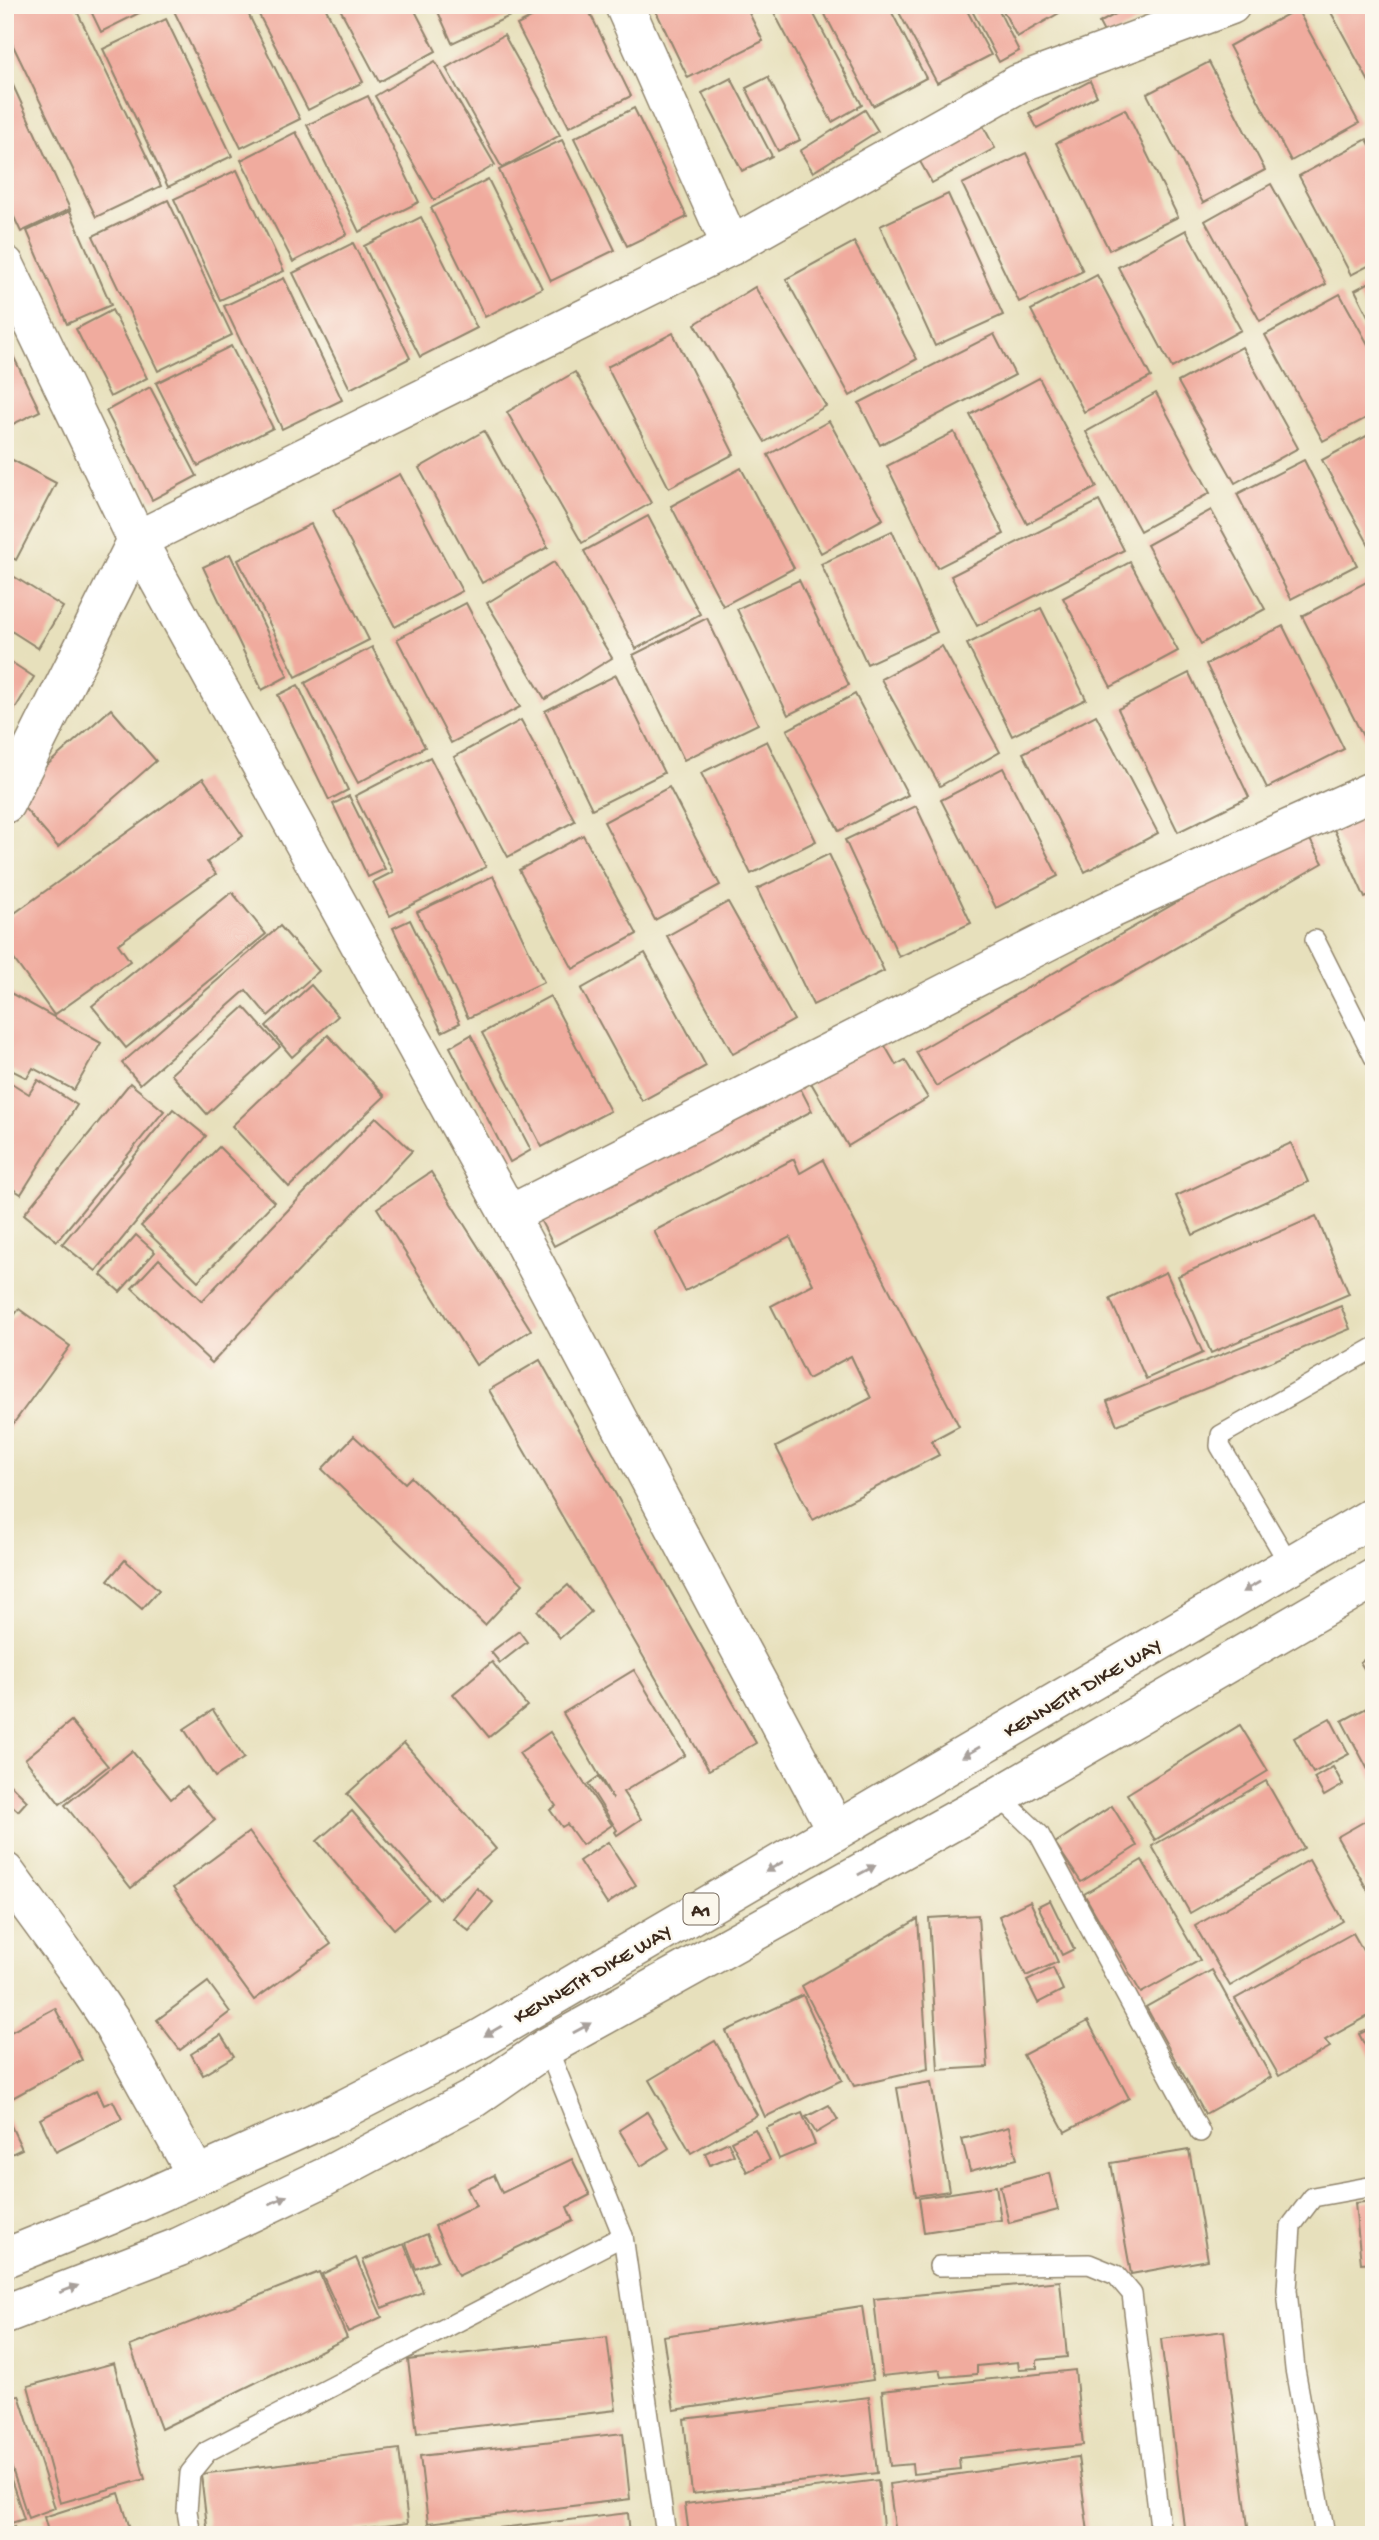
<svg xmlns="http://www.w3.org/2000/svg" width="1379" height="2540" font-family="'Gochi Hand',sans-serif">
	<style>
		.building { fill: #f0ab9e }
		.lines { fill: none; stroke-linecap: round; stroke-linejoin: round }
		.lane-casing { stroke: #91856d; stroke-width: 22 }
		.street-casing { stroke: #91856d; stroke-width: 41 }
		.highway-casing { stroke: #91856d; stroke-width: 41 }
		.lane { stroke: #fff; stroke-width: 19 }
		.street { stroke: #fff; stroke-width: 38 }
		.highway { stroke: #fff; stroke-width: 38 }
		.oneway { fill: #a79f9a }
		.labels { text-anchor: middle; stroke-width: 5; stroke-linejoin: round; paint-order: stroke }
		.shield { fill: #fbf7ec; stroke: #75685c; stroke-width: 2 }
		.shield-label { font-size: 19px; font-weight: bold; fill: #3b2a1e }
		.street-label { font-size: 21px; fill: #3b2a1e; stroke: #fbf7ec }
	</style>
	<rect width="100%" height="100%" fill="#fbf7ec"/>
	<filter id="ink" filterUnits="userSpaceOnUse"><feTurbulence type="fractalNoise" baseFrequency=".0143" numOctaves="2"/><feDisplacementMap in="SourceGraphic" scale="14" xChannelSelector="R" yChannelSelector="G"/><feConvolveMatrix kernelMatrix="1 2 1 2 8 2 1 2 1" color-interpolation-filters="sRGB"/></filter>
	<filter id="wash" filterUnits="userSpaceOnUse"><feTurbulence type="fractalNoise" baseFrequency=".00686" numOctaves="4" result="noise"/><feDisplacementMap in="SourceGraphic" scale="28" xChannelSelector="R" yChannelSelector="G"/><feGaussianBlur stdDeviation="1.57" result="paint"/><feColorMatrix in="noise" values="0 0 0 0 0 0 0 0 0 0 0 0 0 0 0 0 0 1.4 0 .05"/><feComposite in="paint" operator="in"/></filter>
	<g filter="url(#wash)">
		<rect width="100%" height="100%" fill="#e7e0bc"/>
		<g id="blocks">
			<g class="building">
				<path d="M5,5H74L161,186L96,217L5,29Z"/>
				<path d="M88,5H155L101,32Z"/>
				<path d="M181,5H244L300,119L241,148L173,9Z"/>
				<path d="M254,5H324L363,82L308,110Z"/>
				<path d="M338,5H412L436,51L379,82Z"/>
				<path d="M435,5H505L510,16L452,43Z"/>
				<path d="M557,5H586L631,96L569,127L517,25Z"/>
				<path d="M653,5H745L763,41L688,78Z"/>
				<path d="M770,5H809L862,105L832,122Z"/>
				<path d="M820,5H888L926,78L873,106Z"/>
				<path d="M895,5H964L991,55L937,83Z"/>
				<path d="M969,5H996L1019,51L999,62Z"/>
				<path d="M1000,5H1055L1059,13L1017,37Z"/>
				<path d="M1132,5H1169L1107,38L1099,23Z"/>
				<path d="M1327,5H1374V91Z"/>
				<path d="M1297,9L1359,123L1291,161L1229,46Z"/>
				<path d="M166,19L232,156L168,187L103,49Z"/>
				<path d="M504,35L560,135L502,168L446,68Z"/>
				<path d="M435,61L495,165L434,200L375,96Z"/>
				<path d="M1209,62L1265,170L1203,203L1147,94Z"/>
				<path d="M5,68L70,209L21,232L5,198Z"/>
				<path d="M768,77L800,140L778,151L746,88Z"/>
				<path d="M731,78L772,156L742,171L702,93Z"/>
				<path d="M1090,81L1097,96L1037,128L1029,113Z"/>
				<path d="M368,96L419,202L359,232L307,125Z"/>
				<path d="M634,108L687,217L627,246L574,138Z"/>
				<path d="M1125,109L1178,217L1109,250L1056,143Z"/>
				<path d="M865,110L878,131L813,172L800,151Z"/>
				<path d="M981,122L995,148L932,183L918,158Z"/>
				<path d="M296,132L347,234L293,262L241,160Z"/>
				<path d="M1367,139L1374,153V263L1351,275L1299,176Z"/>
				<path d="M562,140L615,250L551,281L499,170Z"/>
				<path d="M1026,153L1083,271L1019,302L962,184Z"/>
				<path d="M237,170L284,271L220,300L174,199Z"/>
				<path d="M488,179L542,288L485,317L431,208Z"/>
				<path d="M1271,184L1326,284L1260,321L1205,221Z"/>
				<path d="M948,194L1003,315L935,346L880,226Z"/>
				<path d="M168,200L232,335L158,371L93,236Z"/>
				<path d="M70,211L111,305L67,324L27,231Z"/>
				<path d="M421,217L477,328L420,357L364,246Z"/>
				<path d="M1186,230L1241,330L1172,368L1118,267Z"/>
				<path d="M854,242L917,359L850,396L786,279Z"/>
				<path d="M353,243L410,358L350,389L293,273Z"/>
				<path d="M1097,275L1151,377L1084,412L1031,310Z"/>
				<path d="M284,278L342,400L282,429L224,306Z"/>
				<path d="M1374,280V328L1355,290Z"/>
				<path d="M755,287L826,406L765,442L695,324Z"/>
				<path d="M1340,294L1374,355V414L1323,441L1265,335Z"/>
				<path d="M112,310L147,378L110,397L76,329Z"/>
				<path d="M673,333L734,454L669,488L607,367Z"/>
				<path d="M994,334L1015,375L880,445L859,403Z"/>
				<path d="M5,339L40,411L5,428Z"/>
				<path d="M231,346L273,428L198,466L156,383Z"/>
				<path d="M1242,347L1298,448L1235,483L1178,382Z"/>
				<path d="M575,372L651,503L582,543L507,412Z"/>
				<path d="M1039,378L1097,487L1027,524L970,415Z"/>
				<path d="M150,387L197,476L152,500L106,411Z"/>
				<path d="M1156,393L1210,493L1140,531L1086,432Z"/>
				<path d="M829,421L883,519L821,553L768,455Z"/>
				<path d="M484,431L548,547L482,583L419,468Z"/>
				<path d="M954,432L1004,534L937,568L887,466Z"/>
				<path d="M1374,432V554L1322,460Z"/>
				<path d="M5,456L56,483L16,560L5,554Z"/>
				<path d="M1304,460L1357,565L1291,599L1237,494Z"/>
				<path d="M741,468L794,568L723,606L671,506Z"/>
				<path d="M400,474L462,591L395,627L333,510Z"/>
				<path d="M1099,501L1124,550L977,626L951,576Z"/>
				<path d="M1211,510L1265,609L1201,644L1147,545Z"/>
				<path d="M648,516L700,614L636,649L584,551Z"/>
				<path d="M311,524L369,640L296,677L238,560Z"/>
				<path d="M892,531L937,632L867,664L821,564Z"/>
				<path d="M230,554L288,676L262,690L203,567Z"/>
				<path d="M554,562L612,658L545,699L487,603Z"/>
				<path d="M1130,562L1178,651L1111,687L1063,598Z"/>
				<path d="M5,571L63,607L38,648L5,627Z"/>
				<path d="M1372,579L1374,582V758L1302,616Z"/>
				<path d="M799,580L849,685L788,715L737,609Z"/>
				<path d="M466,603L520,707L451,743L397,639Z"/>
				<path d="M1041,608L1086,699L1012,736L967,644Z"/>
				<path d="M707,618L758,724L684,760L633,655Z"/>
				<path d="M1283,626L1344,749L1267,788L1206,664Z"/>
				<path d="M942,646L1000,752L940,786L881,679Z"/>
				<path d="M372,647L425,747L358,783L305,683Z"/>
				<path d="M5,658L34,677L12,714L5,710Z"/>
				<path d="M1189,673L1249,797L1178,832L1118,709Z"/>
				<path d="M616,675L664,773L592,809L545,711Z"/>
				<path d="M298,685L348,790L329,800L278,695Z"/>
				<path d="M855,694L908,795L839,831L787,730Z"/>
				<path d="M111,709L156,761L58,847L13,795Z"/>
				<path d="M1096,715L1158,833L1085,872L1023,753Z"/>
				<path d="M521,720L575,821L508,857L454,757Z"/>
				<path d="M767,741L816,841L751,874L701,773Z"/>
				<path d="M430,757L486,867L390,916L373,882L393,872L355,796Z"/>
				<path d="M1003,768L1058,876L996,908L941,800Z"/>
				<path d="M203,778L243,836L207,862L216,874L118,944L130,961L54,1015L5,947V920Z"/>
				<path d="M669,787L720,885L655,920L604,822Z"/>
				<path d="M349,796L385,869L368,877L333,804Z"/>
				<path d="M1374,805V894L1365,898L1332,825Z"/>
				<path d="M916,806L971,923L899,957L845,840Z"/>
				<path d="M1304,829L1323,863L936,1086L916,1052Z"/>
				<path d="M583,835L637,934L573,969L519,870Z"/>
				<path d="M829,854L884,971L813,1005L757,889Z"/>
				<path d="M493,876L544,982L468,1018L417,912Z"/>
				<path d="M232,892L266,934L126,1048L92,1006Z"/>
				<path d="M728,902L794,1020L733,1054L667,936Z"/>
				<path d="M410,920L460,1023L442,1032L393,928Z"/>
				<path d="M280,926L319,971L268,1016L246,990L140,1084L122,1063Z"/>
				<path d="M645,953L706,1066L642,1101L581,989Z"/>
				<path d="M311,985L338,1016L292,1057L266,1026Z"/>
				<path d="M5,990L101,1043L74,1090L33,1068L27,1078L5,1067Z"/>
				<path d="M550,996L610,1111L542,1147L482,1033Z"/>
				<path d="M244,1007L280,1047L207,1114L171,1074Z"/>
				<path d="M328,1035L385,1096L289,1187L232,1126Z"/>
				<path d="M471,1035L531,1150L510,1162L450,1047Z"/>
				<path d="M881,1039L896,1065L905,1060L928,1098L848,1146L810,1081Z"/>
				<path d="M794,1076L812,1111L554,1246L536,1212Z"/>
				<path d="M5,1079L29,1094L38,1080L77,1105L21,1194L5,1184Z"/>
				<path d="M130,1083L164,1111L57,1241L24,1214Z"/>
				<path d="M173,1109L206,1136L96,1271L62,1244Z"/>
				<path d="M376,1117L412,1151L212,1363L132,1288L159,1259L202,1301Z"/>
				<path d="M1291,1143L1308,1182L1193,1235L1176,1196Z"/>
				<path d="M219,1147L274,1202L198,1281L141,1226Z"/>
				<path d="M794,1159L800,1173L823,1160L959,1426L931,1441L939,1455L813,1520L776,1447L871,1398L851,1356L808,1379L771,1306L813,1284L790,1237L685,1291L654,1231Z"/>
				<path d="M431,1172L531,1330L476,1365L377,1208Z"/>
				<path d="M1316,1216L1349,1294L1211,1353L1178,1276Z"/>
				<path d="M136,1235L155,1252L120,1292L101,1275Z"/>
				<path d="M1166,1272L1203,1353L1146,1379L1110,1299Z"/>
				<path d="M1341,1306L1350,1329L1117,1425L1107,1401Z"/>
				<path d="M19,1309L70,1346L5,1435V1328Z"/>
				<path d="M540,1360L756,1743L709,1770L489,1390Z"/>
				<path d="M354,1436L405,1483L411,1477L523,1584L485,1625L322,1469Z"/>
				<path d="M125,1560L159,1590L142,1609L108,1580Z"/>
				<path d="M568,1585L591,1612L560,1638L538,1611Z"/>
				<path d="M519,1631L527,1642L500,1663L491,1652Z"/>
				<path d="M1374,1654V1685L1360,1662Z"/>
				<path d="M492,1662L527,1706L489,1737L453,1694Z"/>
				<path d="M634,1670L685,1755L623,1792L641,1819L617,1835L615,1832L617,1830L588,1784L598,1777L613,1799L563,1713Z"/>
				<path d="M1374,1704V1781L1342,1721Z"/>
				<path d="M213,1710L244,1758L215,1777L184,1729Z"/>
				<path d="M1330,1718L1349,1754L1313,1773L1294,1738Z"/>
				<path d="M71,1721L108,1766L60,1804L25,1759Z"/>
				<path d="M1240,1725L1268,1771L1155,1840L1127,1794Z"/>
				<path d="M550,1732L612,1825L582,1845L567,1824L562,1827L550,1810L556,1806L519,1753Z"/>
				<path d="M404,1743L496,1849L439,1899L347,1794Z"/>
				<path d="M132,1751L171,1799L187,1786L215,1820L131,1888L65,1805Z"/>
				<path d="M1333,1767L1343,1785L1324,1796L1314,1778Z"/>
				<path d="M1266,1781L1304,1848L1190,1913L1152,1846Z"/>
				<path d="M10,1784L27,1801L18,1811L5,1799V1789Z"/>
				<path d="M1112,1806L1137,1846L1081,1882L1055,1843Z"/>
				<path d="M352,1811L428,1899L394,1929L317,1841Z"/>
				<path d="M1374,1816V1901L1337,1837Z"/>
				<path d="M249,1832L331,1944L254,2000L173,1888Z"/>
				<path d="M608,1842L636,1885L607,1904L579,1861Z"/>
				<path d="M1142,1860L1200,1960L1141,1993L1084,1894Z"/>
				<path d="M1309,1860L1343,1921L1230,1986L1195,1926Z"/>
				<path d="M477,1888L493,1902L469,1931L453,1918Z"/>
				<path d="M1050,1900L1074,1949L1062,1955L1038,1906Z"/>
				<path d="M1030,1901L1058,1962L1026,1976L999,1916Z"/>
				<path d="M978,1915L988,2067L938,2070L929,1918Z"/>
				<path d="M918,1919L928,2069L854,2086L802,1986Z"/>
				<path d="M1353,1933L1374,1970V2013L1325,2040L1330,2047L1279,2076L1235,1999Z"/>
				<path d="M1053,1968L1063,1990L1038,2003L1027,1981Z"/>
				<path d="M1212,1970L1271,2077L1205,2114L1146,2007Z"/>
				<path d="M208,1982L230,2012L180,2050L157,2020Z"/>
				<path d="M803,1995L842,2080L765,2117L726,2031Z"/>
				<path d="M55,2008L82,2060L5,2102V2035Z"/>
				<path d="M1088,2021L1129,2098L1065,2132L1023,2055Z"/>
				<path d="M1374,2027V2063L1359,2034Z"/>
				<path d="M221,2035L234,2056L203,2075L191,2054Z"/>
				<path d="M715,2041L757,2115L691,2153L649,2080Z"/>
				<path d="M931,2082L949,2191L916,2196L897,2088Z"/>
				<path d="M97,2090L104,2105L113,2101L122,2119L56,2152L40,2119Z"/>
				<path d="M829,2105L838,2120L816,2133L806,2117Z"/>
				<path d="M647,2112L669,2148L641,2166L619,2130Z"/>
				<path d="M5,2113L22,2149L5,2157Z"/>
				<path d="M802,2113L815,2144L779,2159L766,2128Z"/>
				<path d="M1009,2127L1017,2159L970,2171L962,2139Z"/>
				<path d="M755,2129L770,2160L747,2172L731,2141Z"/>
				<path d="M728,2142L734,2155L710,2165L705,2153Z"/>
				<path d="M1189,2150L1208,2260L1131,2274L1111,2163Z"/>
				<path d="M572,2159L590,2195L567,2207L573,2221L458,2276L435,2226L476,2206L467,2188L494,2175L502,2193Z"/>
				<path d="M1049,2173L1058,2210L1009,2223L1000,2186Z"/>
				<path d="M996,2186L1001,2220L924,2232L919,2198Z"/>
				<path d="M1374,2201V2262L1361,2263L1355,2203Z"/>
				<path d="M427,2234L438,2260L416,2269L406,2243Z"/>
				<path d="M404,2244L423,2292L382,2308L363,2260Z"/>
				<path d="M356,2258L382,2317L348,2332L322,2274Z"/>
				<path d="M319,2272L347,2338L161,2429L130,2346Z"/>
				<path d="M1060,2281L1067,2357L1037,2360V2368L1019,2369L1018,2362L977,2366V2374L942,2377L940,2370L882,2376L874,2299Z"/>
				<path d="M862,2306L873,2380L674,2410L663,2336Z"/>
				<path d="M1224,2331L1249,2535H1185L1161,2339Z"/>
				<path d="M607,2337L616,2410L417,2433L408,2360Z"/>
				<path d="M114,2363L145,2479L60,2503L28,2386Z"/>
				<path d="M1075,2370L1083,2445L959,2458L960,2469L913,2474L912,2464L890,2466L882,2391Z"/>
				<path d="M19,2395L55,2508L28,2518L5,2447V2399Z"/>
				<path d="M869,2397L877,2473L692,2494L684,2419Z"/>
				<path d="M623,2433L630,2499L428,2523L420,2456Z"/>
				<path d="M399,2449L408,2523L312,2535H208L201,2474Z"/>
				<path d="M1078,2457L1088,2532L1075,2535H896L889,2484Z"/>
				<path d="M5,2461L24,2519L5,2525Z"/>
				<path d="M878,2480L884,2535H689L685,2504Z"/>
				<path d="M119,2493L132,2535H49L44,2517Z"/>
				<path d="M628,2513L630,2535H456V2533Z"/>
				<path d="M14,2526L16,2535H5V2529Z"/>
			</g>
		</g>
	</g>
	<g filter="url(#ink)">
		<use href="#blocks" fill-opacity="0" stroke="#91856d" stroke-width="2"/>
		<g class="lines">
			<defs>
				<g id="lane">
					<path d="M1315,940L1374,1057"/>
					<path d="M1290,1565L1220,1446L1221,1435L1374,1348"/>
					<path d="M999,1796L1039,1834L1200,2132"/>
					<path d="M547,2047L623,2236L666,2535"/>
					<path d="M939,2266L1089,2264L1116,2275L1132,2294L1161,2535"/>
					<path d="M191,2535L187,2511L190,2473L208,2451L623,2236"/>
					<path d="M1325,2535L1295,2369L1287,2290L1291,2226L1313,2197L1374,2186"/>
				</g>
				<g id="street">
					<path d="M624,5L731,246"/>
					<path d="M5,265L137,540L509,1215L836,1830"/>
					<path d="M5,804L137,540L731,246L1018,84L1231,5"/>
					<path d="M509,1215L1107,911L1374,790"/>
					<path d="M5,1872L73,1965L112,2023L197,2176"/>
				</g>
				<g id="highway">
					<path d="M5,2258L108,2216L336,2113L473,2043L1374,1516"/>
					<path d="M5,2314L179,2247L323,2178L474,2098L547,2047L999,1796L1374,1578"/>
				</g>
			</defs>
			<use href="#lane" class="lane-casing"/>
			<use href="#street" class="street-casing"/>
			<use href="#highway" class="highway-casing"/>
			<use href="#lane" class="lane"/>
			<use href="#street" class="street"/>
			<use href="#highway" class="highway"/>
		</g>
		<defs><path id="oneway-solid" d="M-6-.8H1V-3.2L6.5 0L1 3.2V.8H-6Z" transform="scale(1.75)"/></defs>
		<g class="oneway">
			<use href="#oneway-solid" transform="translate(1251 1587) rotate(150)"/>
			<use href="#oneway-solid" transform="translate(971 1752) rotate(150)"/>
			<use href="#oneway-solid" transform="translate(774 1867) rotate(150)"/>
			<use href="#oneway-solid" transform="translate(867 1870) rotate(-29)"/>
			<use href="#oneway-solid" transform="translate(582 2028) rotate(-29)"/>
			<use href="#oneway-solid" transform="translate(493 2031) rotate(150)"/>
			<use href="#oneway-solid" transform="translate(278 2200) rotate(-25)"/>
			<use href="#oneway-solid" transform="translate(69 2289) rotate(-21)"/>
		</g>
	</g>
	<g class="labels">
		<rect class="shield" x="683.5" y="1893.5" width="35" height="31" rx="5"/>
		<g class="shield-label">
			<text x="701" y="1916">A1</text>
		</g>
		<g class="street-label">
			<text transform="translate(1082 1687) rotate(-30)" y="7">KENNETH DIKE WAY</text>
			<text transform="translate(592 1973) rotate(-30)" y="7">KENNETH DIKE WAY</text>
		</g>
	</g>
	<rect width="1379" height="2540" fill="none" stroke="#fbf7ec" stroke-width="28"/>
</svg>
